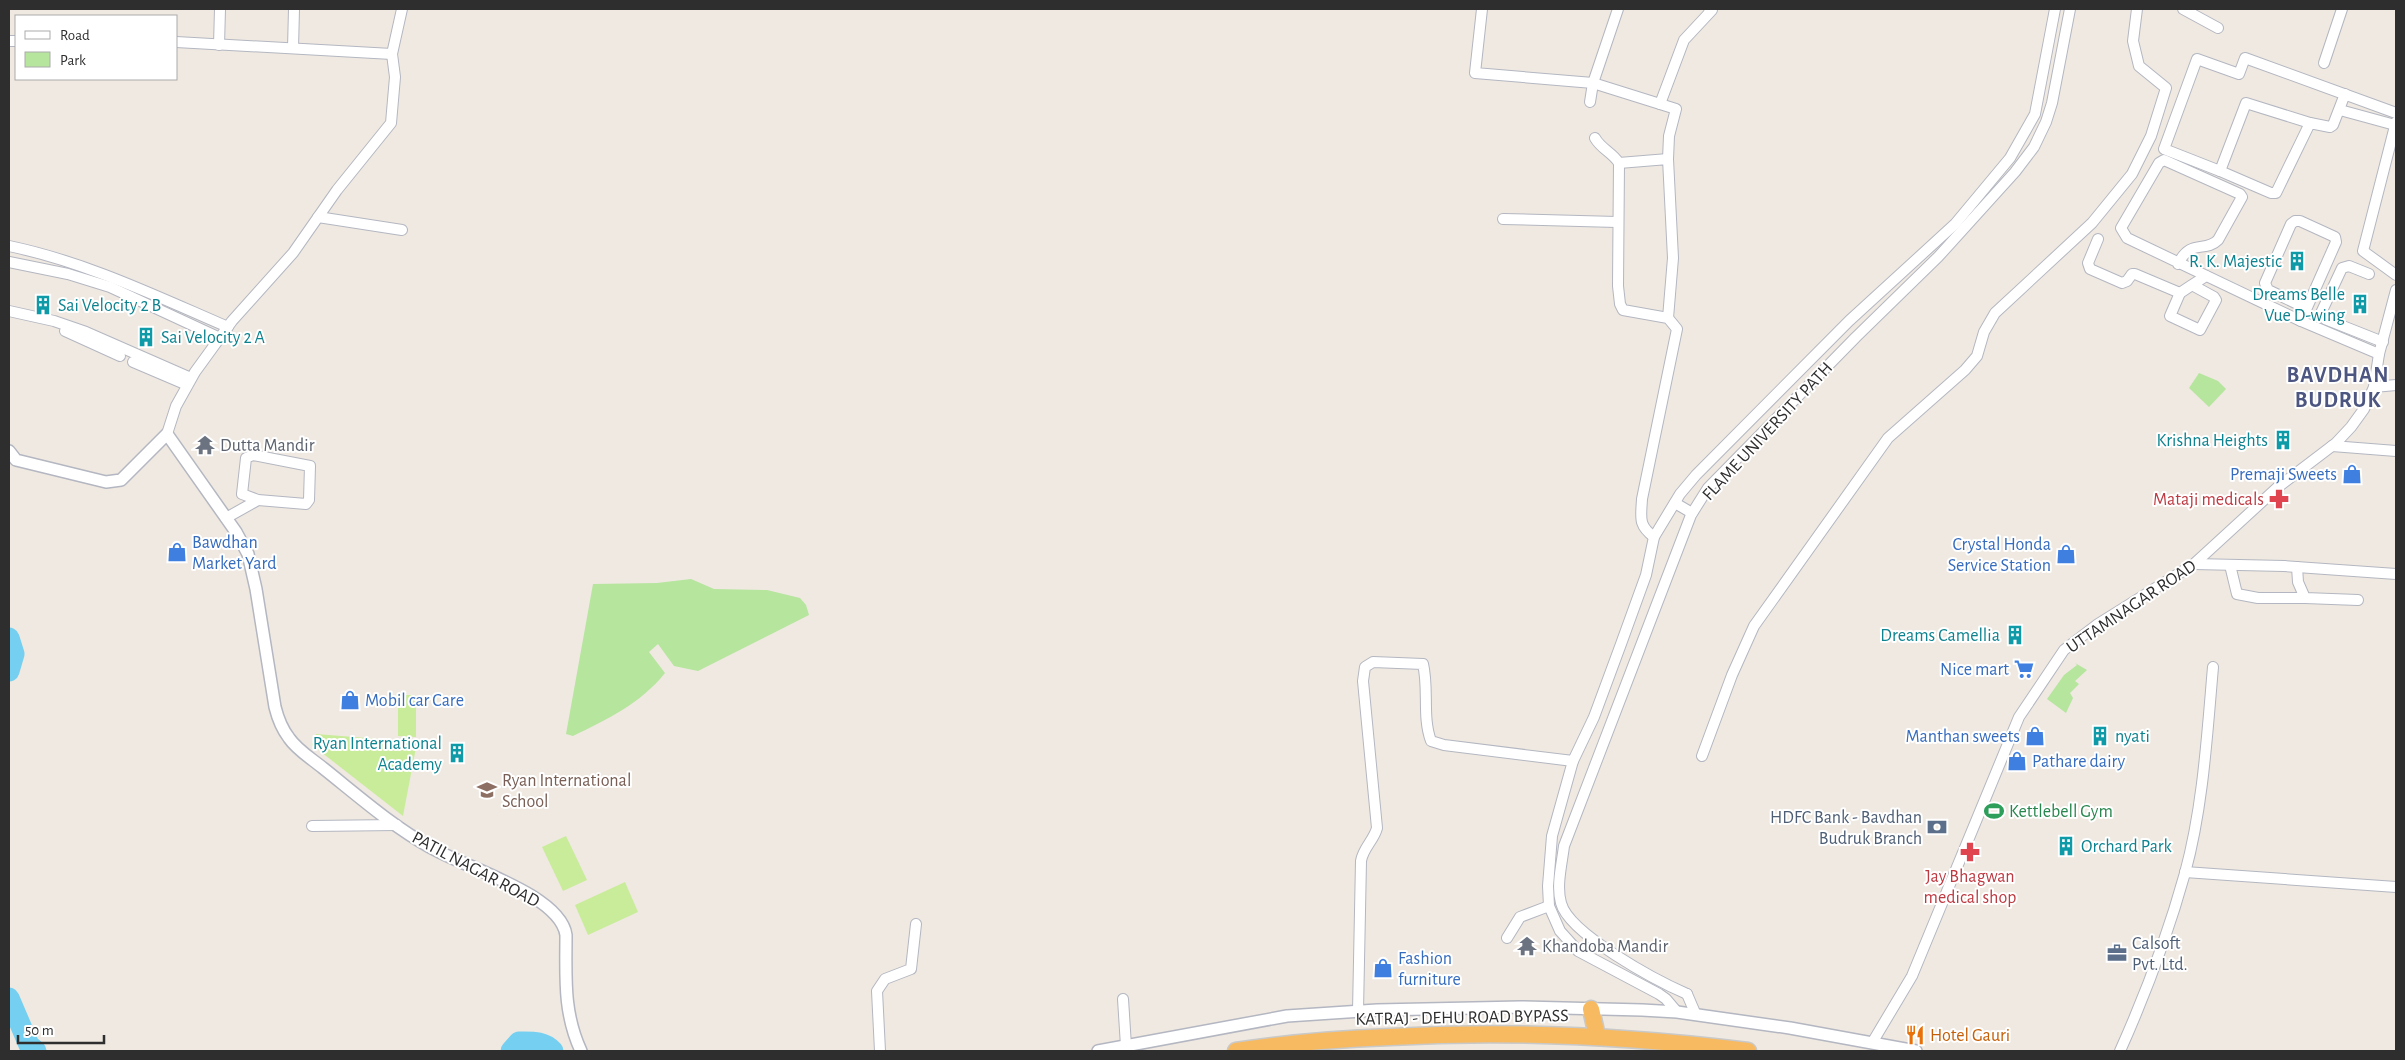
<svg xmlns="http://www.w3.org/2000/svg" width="2405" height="1060" font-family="'Alegreya Sans',sans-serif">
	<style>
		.green { fill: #b6e59e }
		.pitch { fill: #c9ec9a }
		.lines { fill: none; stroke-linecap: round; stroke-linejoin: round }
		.river { stroke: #75cff0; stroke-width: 21 }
		.minor-casing { stroke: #b4b7c1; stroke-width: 12 }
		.tertiary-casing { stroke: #b4b7c1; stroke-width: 14 }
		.trunk-casing { stroke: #c9c9c9; stroke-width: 19 }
		.minor { stroke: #fff; stroke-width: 10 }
		.tertiary { stroke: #fff; stroke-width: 11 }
		.trunk { stroke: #f8ba60; stroke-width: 16 }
		.labels { text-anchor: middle; stroke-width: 4; stroke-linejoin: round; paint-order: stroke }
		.culture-label { font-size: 18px; fill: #0d838f; stroke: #fff; text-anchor: end }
		.street-label { font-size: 18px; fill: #2e2e2e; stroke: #fff }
		.worship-label { font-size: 18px; fill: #5b616d; stroke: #fff; text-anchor: start }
		.shop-label { font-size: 18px; fill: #366cbe; stroke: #fff; text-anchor: end }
		.health-label { font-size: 18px; fill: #be3a42; stroke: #fff; text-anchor: end }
		.education-label { font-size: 18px; fill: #785e54; stroke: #fff; text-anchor: start }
		.leisure-label { font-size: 18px; fill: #27864d; stroke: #fff; text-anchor: start }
		.service-label { font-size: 18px; fill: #4e5e75; stroke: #fff; text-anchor: end }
		.food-label { font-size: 18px; fill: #c56008; stroke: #fff; text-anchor: start }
		.district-label { font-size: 22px; font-weight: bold; letter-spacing: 1px; fill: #4d5680; stroke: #fff }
	</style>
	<rect width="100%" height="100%" fill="#efe9e1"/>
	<g class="green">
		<path d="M2199,373L2218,381L2226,389L2209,407L2189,388Z"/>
		<path d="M691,579L714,589L767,590L800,598L806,605L809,615L698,671L674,666L658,644L649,652L665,673C640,704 608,719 573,736L566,734L593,584L657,583Z"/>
		<path d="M2075,663L2087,670L2075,681L2079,684L2070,693L2073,698L2066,713L2047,699L2064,675L2077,665Z"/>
	</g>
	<g class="pitch">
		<path d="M398,695H416V737L398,736Z"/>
		<path d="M316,734L417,742L403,816L312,745Z"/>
		<path d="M566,836L587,880L563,891L542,847Z"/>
		<path d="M625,882L638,912L588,935L575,905Z"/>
	</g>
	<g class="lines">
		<g class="river">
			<path d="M9,638L14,654L9,671"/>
			<path d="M9,998L29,1045L36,1051"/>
			<path d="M511,1051L519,1042C532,1042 544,1041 553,1051"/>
		</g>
		<defs>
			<g id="minor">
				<path d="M1482,9L1475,73L1593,83L1676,109L1669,136L1668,159"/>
				<path d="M2183,9L2218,28"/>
				<path d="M9,41H16"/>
				<path d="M176,42L392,54"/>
				<path d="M219,45L220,9"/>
				<path d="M293,48L294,9"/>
				<path d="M2324,63L2342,9"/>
				<path d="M1590,102L1593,83L1618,9"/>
				<path d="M1660,104L1684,40L1712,10L1709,9"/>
				<path d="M2340,110L2395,125"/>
				<path d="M2396,122L2363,251L2396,275"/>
				<path d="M2310,123L2246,103L2220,171L2164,149L2197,59L2239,74L2245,58L2396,113"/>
				<path d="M1595,138C1601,149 1612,152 1619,163L1618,286L1620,304L1623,310L1668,318L1677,329L1642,499C1641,518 1638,525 1654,537"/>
				<path d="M1619,163L1668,159L1673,258L1668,318"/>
				<path d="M2220,171L2271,193H2276L2310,123L2330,127L2333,125L2345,94"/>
				<path d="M318,217L402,230"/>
				<path d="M1503,219L1617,222"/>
				<path d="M2098,239L2088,263L2090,269L2122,283L2127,281L2132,274H2135L2180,293"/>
				<path d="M9,246C86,262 156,296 228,327"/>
				<path d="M9,262L68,274L110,287L220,338"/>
				<path d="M2178,264C2191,238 2205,253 2218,240L2242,197L2240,194L2164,160L2159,163L2121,228L2127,238L2301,321L2379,354"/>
				<path d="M2369,274L2349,266L2342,268L2321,313L2325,319L2383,342"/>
				<path d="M2192,285L2180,293L2170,316L2200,330L2216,300L2214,297L2192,285L2206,276"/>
				<path d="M9,311L54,321L86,332L191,378"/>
				<path d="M2301,321L2336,242L2335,237L2300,221H2295L2291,224L2265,283L2268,290L2306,308"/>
				<path d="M65,331L120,356"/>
				<path d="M133,362L187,385"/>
				<path d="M2374,387L2396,385"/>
				<path d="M167,434L176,406L195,372L232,321L293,253L337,190L391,123L395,77L392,54L402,9"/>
				<path d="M2332,446L2396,451"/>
				<path d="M253,455L310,466L309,500L306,504L258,500L242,494L246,458Z"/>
				<path d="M1675,503L1692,513"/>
				<path d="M226,518L258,500"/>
				<path d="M2194,564L2284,566L2396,574"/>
				<path d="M2230,565L2237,594L2258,598H2305"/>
				<path d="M2297,567L2298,582L2305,598L2358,600"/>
				<path d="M1702,756L1732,675L1754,626L1888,438L1965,370L1977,356L1984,332L1995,313L2092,223L2132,174L2151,136L2166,88L2139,66L2133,41L2137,9"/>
				<path d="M312,826L397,825"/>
				<path d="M2185,872L2396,887"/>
				<path d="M1507,938L1520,917L1549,906"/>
				<path d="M1687,994C1657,981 1569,934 1561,903C1556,886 1562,863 1564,846L1691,515L1708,488L1856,337L1938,257L2015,172L2034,147L2046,122L2052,103L2070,9"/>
				<path d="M1687,994L1696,1015"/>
				<path d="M1123,999L1126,1046"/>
				<path d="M1358,1011L1361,861C1363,848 1374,840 1377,828L1363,681L1365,667L1373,662L1423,664C1429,689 1422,717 1431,741L1444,745L1573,761"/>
				<path d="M1677,1012L1666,999L1659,994L1578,951L1560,931L1549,906L1548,886L1552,836L1573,761L1594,717L1621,644L1646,575L1654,537L1680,494L1696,475L1849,321L1955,224L2010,158L2035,114L2055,9"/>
				<path d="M1872,1043L1912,976L2019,717L2064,650L2098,624L2194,564L2278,487L2336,443L2351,427L2364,409L2374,387L2379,354L2396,290"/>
				<path d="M880,1051L877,991L885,979L911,969L916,924"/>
				<path d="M2120,1051C2146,993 2168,934 2185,873C2203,807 2207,736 2213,667"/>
			</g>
			<g id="tertiary">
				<path d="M9,451L16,460L106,482L121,480L167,434L236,532L248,554L256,589L275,707C278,719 282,729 289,738C297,750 312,759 323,768C357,795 392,826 430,847C463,867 560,894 566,935C566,977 563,1012 581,1051"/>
				<path d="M1098,1051L1287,1016L1377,1010L1521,1007L1642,1010L1677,1012L1790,1028L1916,1051"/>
			</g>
			<g id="trunk">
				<path d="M1591,1009L1597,1036"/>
				<path d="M1236,1051C1287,1043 1338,1039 1390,1037C1513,1030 1627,1036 1748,1051"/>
			</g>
		</defs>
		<use href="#minor" class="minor-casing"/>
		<use href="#tertiary" class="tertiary-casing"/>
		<use href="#trunk" class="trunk-casing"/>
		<use href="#minor" class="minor"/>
		<use href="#tertiary" class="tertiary"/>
		<use href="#trunk" class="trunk"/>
	</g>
	<defs>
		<symbol id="building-bare" viewBox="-9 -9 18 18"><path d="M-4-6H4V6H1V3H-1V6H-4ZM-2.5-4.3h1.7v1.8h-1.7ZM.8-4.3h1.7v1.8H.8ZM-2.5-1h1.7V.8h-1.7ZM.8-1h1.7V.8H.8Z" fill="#0f9aa8" stroke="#fff" stroke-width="2.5" paint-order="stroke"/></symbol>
		<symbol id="temple-bare" viewBox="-9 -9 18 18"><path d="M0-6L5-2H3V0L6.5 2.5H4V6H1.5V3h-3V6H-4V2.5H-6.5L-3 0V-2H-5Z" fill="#6b7280" stroke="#fff" stroke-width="2.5" paint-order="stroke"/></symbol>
		<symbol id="shop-bare" viewBox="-9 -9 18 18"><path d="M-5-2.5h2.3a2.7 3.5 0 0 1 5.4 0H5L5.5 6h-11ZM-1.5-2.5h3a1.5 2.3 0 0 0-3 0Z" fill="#3f7fe0" stroke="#fff" stroke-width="2.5" paint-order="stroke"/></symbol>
		<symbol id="pharmacy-bare" viewBox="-9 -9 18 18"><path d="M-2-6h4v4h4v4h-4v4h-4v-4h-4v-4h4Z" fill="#e0444e" stroke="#fff" stroke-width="2.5" paint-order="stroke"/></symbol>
		<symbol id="supermarket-bare" viewBox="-9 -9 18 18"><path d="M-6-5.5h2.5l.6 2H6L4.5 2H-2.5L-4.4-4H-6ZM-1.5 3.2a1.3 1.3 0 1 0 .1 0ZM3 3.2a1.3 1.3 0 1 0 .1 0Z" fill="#3f7fe0" stroke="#fff" stroke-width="2.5" paint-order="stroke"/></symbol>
		<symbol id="school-bare" viewBox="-9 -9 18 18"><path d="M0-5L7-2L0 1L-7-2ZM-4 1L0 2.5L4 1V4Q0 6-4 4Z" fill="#8d6e63" stroke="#fff" stroke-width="2.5" paint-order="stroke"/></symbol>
		<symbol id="stadium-bare" viewBox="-9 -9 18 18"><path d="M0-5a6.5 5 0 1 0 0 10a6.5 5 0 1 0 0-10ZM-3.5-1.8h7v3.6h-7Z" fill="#2e9e5b" stroke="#fff" stroke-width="2.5" paint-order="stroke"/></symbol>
		<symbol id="bank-bare" viewBox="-9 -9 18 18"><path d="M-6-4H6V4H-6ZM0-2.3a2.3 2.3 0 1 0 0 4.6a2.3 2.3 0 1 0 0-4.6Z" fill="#5c6f8a" stroke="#fff" stroke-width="2.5" paint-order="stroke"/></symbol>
		<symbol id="office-bare" viewBox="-9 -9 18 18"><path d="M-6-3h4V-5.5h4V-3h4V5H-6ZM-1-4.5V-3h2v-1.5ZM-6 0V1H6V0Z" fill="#5c6f8a" stroke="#fff" stroke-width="2.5" paint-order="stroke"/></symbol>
		<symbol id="restaurant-bare" viewBox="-9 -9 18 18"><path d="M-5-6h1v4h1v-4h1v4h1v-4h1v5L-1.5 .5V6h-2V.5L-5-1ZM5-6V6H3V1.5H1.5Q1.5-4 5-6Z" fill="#e8710a" stroke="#fff" stroke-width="2.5" paint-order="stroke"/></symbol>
	</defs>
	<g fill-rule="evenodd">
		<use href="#building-bare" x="2283" y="247" width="28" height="28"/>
		<use href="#building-bare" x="2346" y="290" width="28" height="28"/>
		<use href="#building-bare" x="29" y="291" width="28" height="28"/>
		<use href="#building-bare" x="132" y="323" width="28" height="28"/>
		<use href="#building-bare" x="2269" y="426" width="28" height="28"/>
		<use href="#temple-bare" x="191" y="431" width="28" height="28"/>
		<use href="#shop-bare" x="2338" y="460" width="28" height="28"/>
		<use href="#pharmacy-bare" x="2265" y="485" width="28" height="28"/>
		<use href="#shop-bare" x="163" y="538" width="28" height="28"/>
		<use href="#shop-bare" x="2052" y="540" width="28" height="28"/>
		<use href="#building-bare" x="2001" y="621" width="28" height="28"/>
		<use href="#supermarket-bare" x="2010" y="655" width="28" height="28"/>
		<use href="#shop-bare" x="336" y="686" width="28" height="28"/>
		<use href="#shop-bare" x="2021" y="722" width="28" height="28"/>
		<use href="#building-bare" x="2086" y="722" width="28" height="28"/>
		<use href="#building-bare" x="443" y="739" width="28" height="28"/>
		<use href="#shop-bare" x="2003" y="747" width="28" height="28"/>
		<use href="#school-bare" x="473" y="776" width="28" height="28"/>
		<use href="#stadium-bare" x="1980" y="797" width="28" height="28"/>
		<use href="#bank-bare" x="1923" y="813" width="28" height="28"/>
		<use href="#building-bare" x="2052" y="832" width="28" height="28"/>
		<use href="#pharmacy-bare" x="1956" y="838" width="28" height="28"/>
		<use href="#temple-bare" x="1513" y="932" width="28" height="28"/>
		<use href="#office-bare" x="2103" y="939" width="28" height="28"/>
		<use href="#shop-bare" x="1369" y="954" width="28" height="28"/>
		<use href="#restaurant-bare" x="1901" y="1021" width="28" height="28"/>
	</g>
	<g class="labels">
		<g class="culture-label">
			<text x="2282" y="267">R. K. Majestic</text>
			<text x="2345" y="300">Dreams Belle<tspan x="2345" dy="21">Vue D-wing</tspan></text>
			<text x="58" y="311" text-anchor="start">Sai Velocity 2 B</text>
			<text x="161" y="343" text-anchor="start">Sai Velocity 2 A</text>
			<text x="2268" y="446">Krishna Heights</text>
			<text x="2000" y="641">Dreams Camellia</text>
			<text x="2115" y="742" text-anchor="start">nyati</text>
			<text x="442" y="749">Ryan International<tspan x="442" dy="21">Academy</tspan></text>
			<text x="2081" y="852" text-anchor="start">Orchard Park</text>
		</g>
		<g class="street-label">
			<text transform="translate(1767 431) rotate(-47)" y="6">FLAME UNIVERSITY PATH</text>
			<text transform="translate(2131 606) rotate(-34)" y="6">UTTAMNAGAR ROAD</text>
			<text transform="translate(476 869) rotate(28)" y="6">PATIL NAGAR ROAD</text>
			<text transform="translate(1462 1017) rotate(-1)" y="6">KATRAJ - DEHU ROAD BYPASS</text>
		</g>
		<g class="worship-label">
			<text x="220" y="451">Dutta Mandir</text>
			<text x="1542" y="952">Khandoba Mandir</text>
		</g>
		<g class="shop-label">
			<text x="2337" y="480">Premaji Sweets</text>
			<text x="192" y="548" text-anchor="start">Bawdhan<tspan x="192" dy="21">Market Yard</tspan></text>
			<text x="2051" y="550">Crystal Honda<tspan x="2051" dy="21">Service Station</tspan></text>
			<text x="2009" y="675">Nice mart</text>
			<text x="365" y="706" text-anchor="start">Mobil car Care</text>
			<text x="2020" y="742">Manthan sweets</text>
			<text x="2032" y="767" text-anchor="start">Pathare dairy</text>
			<text x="1398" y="964" text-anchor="start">Fashion<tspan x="1398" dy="21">furniture</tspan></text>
		</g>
		<g class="health-label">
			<text x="2264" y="505">Mataji medicals</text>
			<text x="1970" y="882" text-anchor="middle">Jay Bhagwan<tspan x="1970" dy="21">medical shop</tspan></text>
		</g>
		<g class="education-label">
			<text x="502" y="786">Ryan International<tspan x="502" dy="21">School</tspan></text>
		</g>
		<g class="leisure-label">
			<text x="2009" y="817">Kettlebell Gym</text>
		</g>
		<g class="service-label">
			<text x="1922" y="823">HDFC Bank - Bavdhan<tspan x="1922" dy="21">Budruk Branch</tspan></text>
			<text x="2132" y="949" text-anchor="start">Calsoft<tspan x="2132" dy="21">Pvt. Ltd.</tspan></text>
		</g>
		<g class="food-label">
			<text x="1930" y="1041">Hotel Gauri</text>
		</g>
		<g class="district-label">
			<text x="2338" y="382">BAVDHAN<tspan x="2338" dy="25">BUDRUK</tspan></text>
		</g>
	</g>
	<rect width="2405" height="1060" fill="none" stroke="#2e2e2e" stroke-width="20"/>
	<rect x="15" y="15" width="162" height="65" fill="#ffffff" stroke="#ababab"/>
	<rect x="25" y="31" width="25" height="8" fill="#ffffff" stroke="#ababab"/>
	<text x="60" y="40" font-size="15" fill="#2e2e2e">Road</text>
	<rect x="25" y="52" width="25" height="15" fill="#b6e59e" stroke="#ababab"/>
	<text x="60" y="65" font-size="15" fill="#2e2e2e">Park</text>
	<path d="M18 1035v8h86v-8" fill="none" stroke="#2e2e2e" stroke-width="2.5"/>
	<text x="25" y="1035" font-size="15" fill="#2e2e2e" stroke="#ffffff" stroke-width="4" paint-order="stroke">50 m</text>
</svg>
